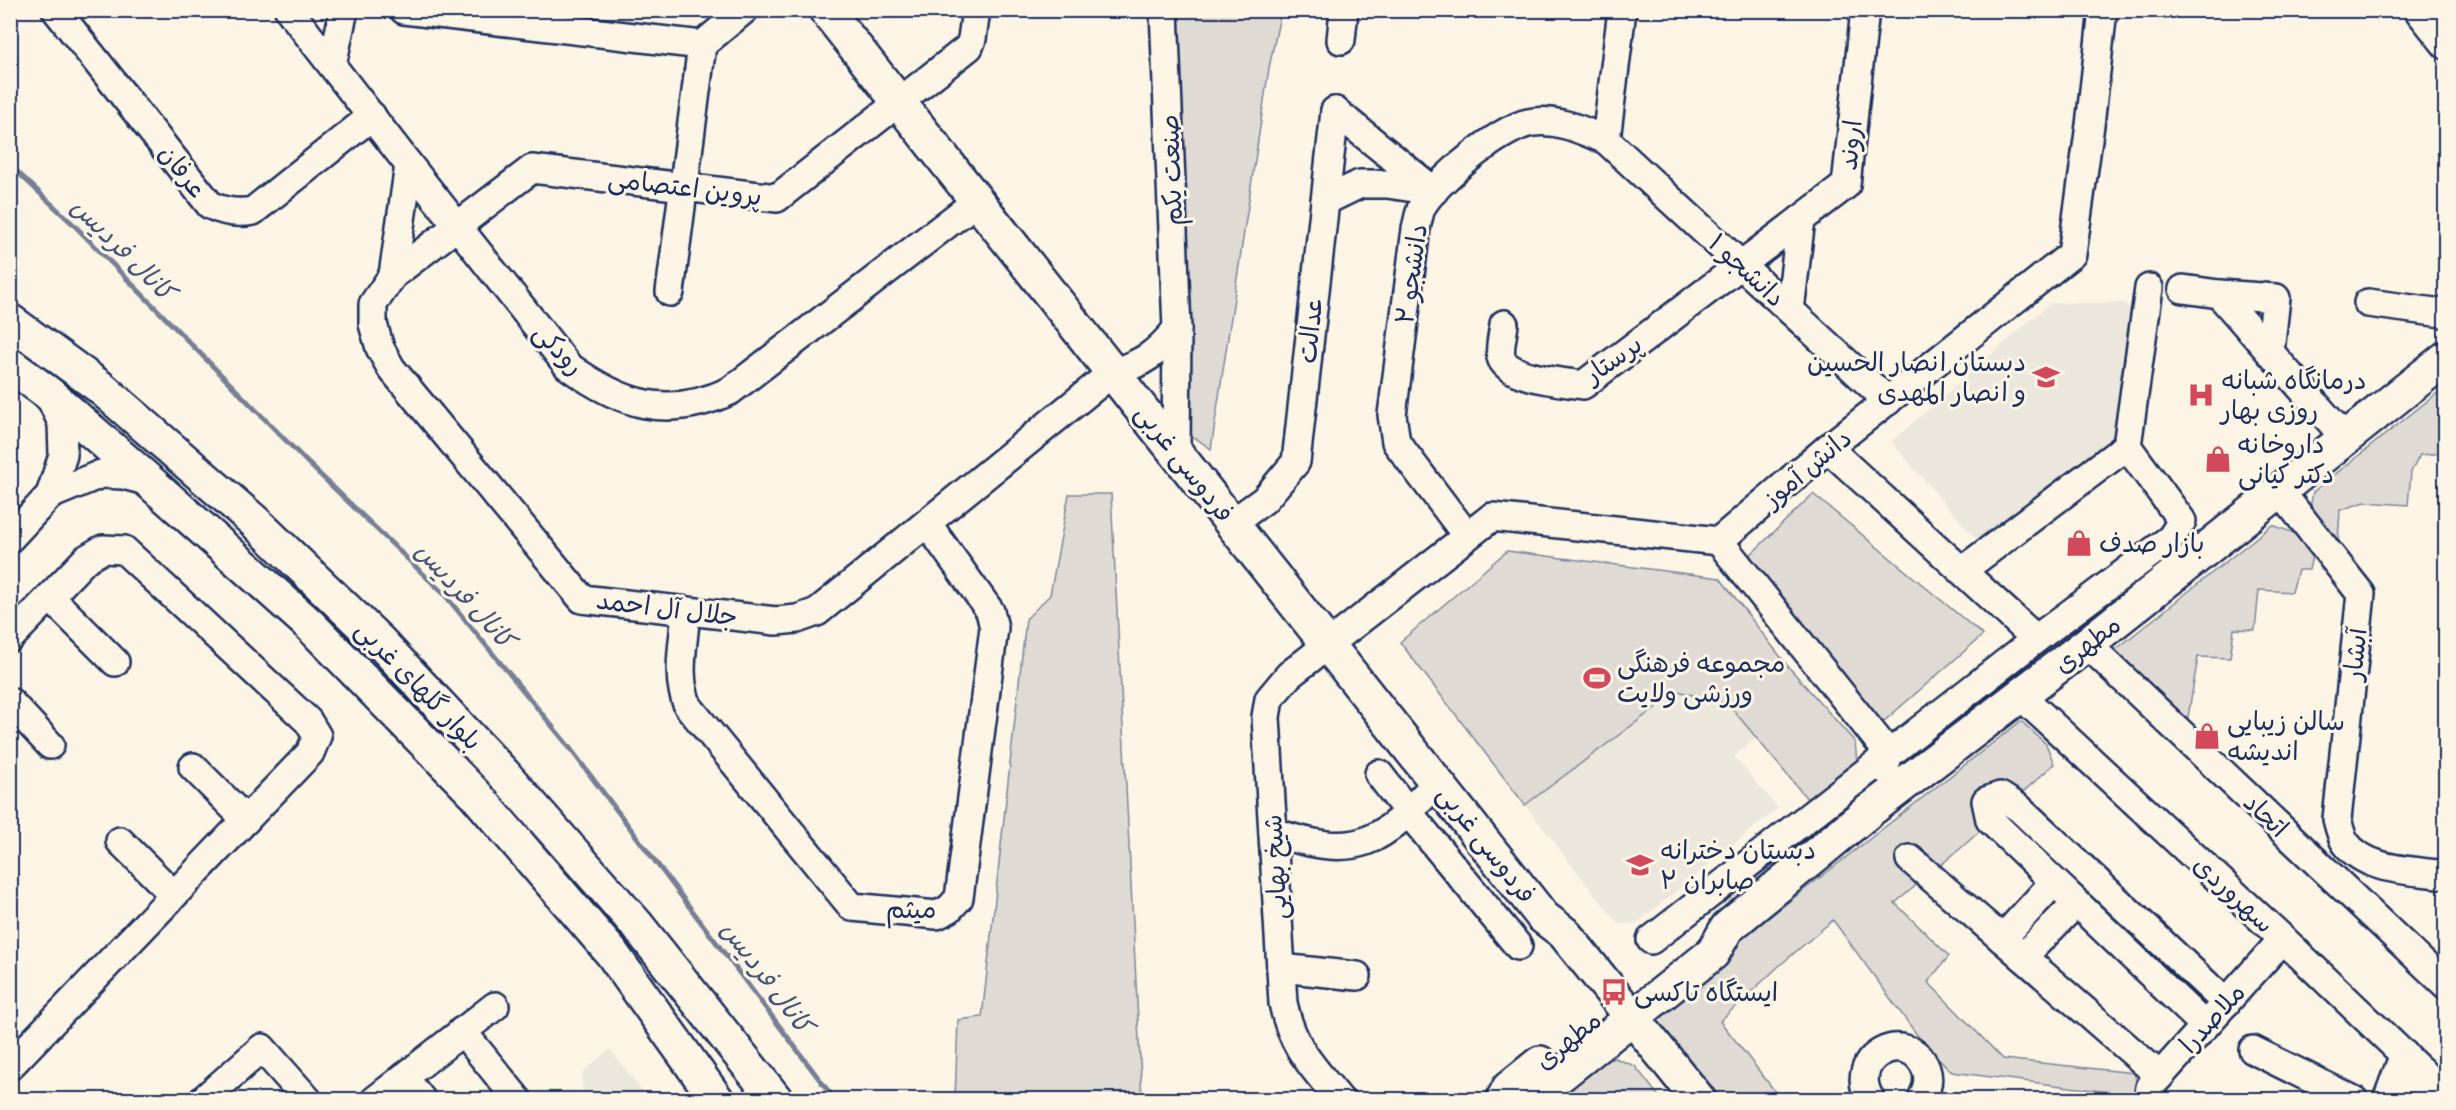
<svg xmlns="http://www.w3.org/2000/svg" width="2456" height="1110" font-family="Caveat,'Playpen Sans Arabic',sans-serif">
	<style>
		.built { fill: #ece7dc }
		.green { fill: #dfdbd4; stroke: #7d8599; stroke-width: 1.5 }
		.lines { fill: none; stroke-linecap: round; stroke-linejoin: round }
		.stream { stroke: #767f94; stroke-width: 5 }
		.minor-casing { stroke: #1b2f5e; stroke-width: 32 }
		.major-casing { stroke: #1b2f5e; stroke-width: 38 }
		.minor { stroke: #fcf5e5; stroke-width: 27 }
		.major { stroke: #fcf5e5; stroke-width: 33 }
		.labels { text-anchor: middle; stroke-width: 6; stroke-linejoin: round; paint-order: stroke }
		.street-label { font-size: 26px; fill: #1b2f5e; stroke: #fcf5e5 }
		.poi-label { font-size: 26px; fill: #1b2f5e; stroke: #fcf5e5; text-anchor: start }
		.water-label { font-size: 27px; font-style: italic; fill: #485779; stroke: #fcf5e5 }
	</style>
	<rect width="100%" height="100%" fill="#fcf5e5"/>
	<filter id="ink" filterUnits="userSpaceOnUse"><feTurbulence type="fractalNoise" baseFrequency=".0167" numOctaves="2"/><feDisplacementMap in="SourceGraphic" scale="12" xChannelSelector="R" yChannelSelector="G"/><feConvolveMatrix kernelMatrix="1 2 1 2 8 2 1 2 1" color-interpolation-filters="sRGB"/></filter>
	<g filter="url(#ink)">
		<g class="built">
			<path d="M2050,303H2125L2134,313L2118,440L1977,540L1891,442Z"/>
			<path d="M1678,691L1729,705L1755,739L1734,756L1778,808L1637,923L1618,924L1525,805Z"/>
			<path d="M610,1049L648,1099H583L582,1073Z"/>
		</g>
		<g class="green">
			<path d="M1155,11H1281L1269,68L1211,449L1180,427Z"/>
			<path d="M2445,387V453L2420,455L2411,472L2408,505L2365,502L2340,510L2338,543L2310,508L2313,492Z"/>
			<path d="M1069,494H1111L1142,1099H955L958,1020L982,1017L1026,619L1050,595Z"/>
			<path d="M1813,494L1983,635L1883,722L1744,561Z"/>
			<path d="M2272,525L2300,535L2312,556L2309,570H2298L2292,592L2259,590L2255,630L2234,629L2230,658L2198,657L2185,735L2110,654Z"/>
			<path d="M1507,551L1720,578L1786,664L1855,742L1857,762L1808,800L1729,705L1678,691L1525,805L1400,642Z"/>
			<path d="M2021,721L2046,744L2054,764L1961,848L1895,903L1949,956L1928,982L2003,1059L2134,1073L2141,1096L1952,1072L1920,1039L1833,920L1779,966L1720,1021L1781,1099H1715L1653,1021L1660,1002Z"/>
			<path d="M1615,1058L1635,1066L1661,1099L1544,1100L1597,1063Z"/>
		</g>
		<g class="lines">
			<path class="stream" d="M10,165L75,226L308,463L444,594L566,743L835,1100"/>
			<defs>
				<g id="minor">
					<path d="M56,10L210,205C224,212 238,214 253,211L372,116"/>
					<path d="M289,10L409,165L568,366C622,405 667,420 730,391L977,201"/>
					<path d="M404,10L702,45L744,10"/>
					<path d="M1164,10L1177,329L1176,452"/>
					<path d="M2418,10L2446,45"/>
					<path d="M975,17L972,39L969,47L777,198L532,169L393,275L373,304V324L380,348L391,368L582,599L776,621L797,619L817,612L1113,372C1143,364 1157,353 1177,329"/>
					<path d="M1341,40L1344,10"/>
					<path d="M332,65L344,10"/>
					<path d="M1606,140L1622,10"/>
					<path d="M1325,201L1360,184H1387L1434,191L1335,111"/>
					<path d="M393,275L409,165"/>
					<path d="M2183,289L2219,294L2345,438"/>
					<path d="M670,292L702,45"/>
					<path d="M2219,294L2276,298L2270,352"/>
					<path d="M2368,303L2442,313L2446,311"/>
					<path d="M1790,310L1801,219"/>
					<path d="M1504,324C1503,334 1499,348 1501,357C1506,378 1564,382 1583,385L1846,185L1865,10"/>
					<path d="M1828,448L2036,639"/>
					<path d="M2280,491L2361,594L2337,819C2339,826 2341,836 2345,842C2366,872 2413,870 2446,875"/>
					<path d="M50,495L101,474L123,475L150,482"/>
					<path d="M1232,523L1264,500L1296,462L1335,111"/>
					<path d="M1467,536L1396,442L1392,415L1416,229C1418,221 1419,210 1424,203C1440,178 1505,124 1534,122C1560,119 1583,131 1606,140L1888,401"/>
					<path d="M10,538L50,495L63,455L62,423L49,395"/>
					<path d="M1963,570L2127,446L2149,288"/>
					<path d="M50,597L115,662"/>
					<path d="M686,611C684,642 675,678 688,706L852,907L937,915L949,909L959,898L994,628L990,611L927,523"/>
					<path d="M10,638L86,559L103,549L124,550L308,721L317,736L310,753L10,1066"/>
					<path d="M2087,644L2446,985"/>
					<path d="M2020,695L2283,939L2446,1095"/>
					<path d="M10,702L50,745"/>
					<path d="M193,767L246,820"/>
					<path d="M1884,769L1889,754L2036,639L2171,538L2182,521L2127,446"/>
					<path d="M1379,774L1409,813L1518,946"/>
					<path d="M1273,832C1359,860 1379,845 1438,781"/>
					<path d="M120,841L174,895"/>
					<path d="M1910,859L2160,1076"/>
					<path d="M2002,939L2054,882"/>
					<path d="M1651,940L1889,754L1719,541"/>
					<path d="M2023,957L2076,903"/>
					<path d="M1281,968L1357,976"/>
					<path d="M2205,1026L1990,820L1986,801L2000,796L2019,808L2226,1003"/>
					<path d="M462,1031L518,1100"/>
					<path d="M2253,1050L2354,1100"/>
					<path d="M404,1077L422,1100"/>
					<path d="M203,1100L262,1048L308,1100"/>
					<path d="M375,1100L495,1006"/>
					<path d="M1340,1100C1312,1066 1292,1047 1283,1003L1266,717L1269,699L1289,675L1492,517L1719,541L1828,448L2072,254L2090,125L2103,10"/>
					<path d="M1871,1100C1843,1057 1909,1025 1926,1069C1930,1080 1927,1090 1921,1100"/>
					<path d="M2148,1100L2150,1087L2283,939"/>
					<path d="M2387,1100L2404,1054"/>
					<path d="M2408,1100L2420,1070"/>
				</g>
				<g id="major">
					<path d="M826,10L1543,917L1564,933L1699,1100"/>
					<path d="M10,321L100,387L254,521L380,642L503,773L637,925L776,1100"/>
					<path d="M10,365L48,393L150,482L310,625L476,795L611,952L717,1100"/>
					<path d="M1503,1100L1509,1088L1540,1063"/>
					<path d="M1529,1100L1713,953L1727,928L1869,811L2087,644L2446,358"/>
				</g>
			</defs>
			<use href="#minor" class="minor-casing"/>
			<use href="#major" class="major-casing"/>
			<use href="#minor" class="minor"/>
			<use href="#major" class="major"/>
		</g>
	</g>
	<defs>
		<symbol id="school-bare" viewBox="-9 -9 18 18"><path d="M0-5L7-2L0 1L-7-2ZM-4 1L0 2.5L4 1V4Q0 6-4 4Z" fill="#d1495b" stroke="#fcf5e5" stroke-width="2.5" paint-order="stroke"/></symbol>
		<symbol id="hospital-bare" viewBox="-9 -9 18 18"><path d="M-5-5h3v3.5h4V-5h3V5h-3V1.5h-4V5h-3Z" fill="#d1495b" stroke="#fcf5e5" stroke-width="2.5" paint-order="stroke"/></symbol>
		<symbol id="shop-bare" viewBox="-9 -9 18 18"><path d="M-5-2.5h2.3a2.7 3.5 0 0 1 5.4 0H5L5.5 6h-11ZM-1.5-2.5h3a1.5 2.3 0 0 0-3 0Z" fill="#d1495b" stroke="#fcf5e5" stroke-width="2.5" paint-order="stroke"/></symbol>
		<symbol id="stadium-bare" viewBox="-9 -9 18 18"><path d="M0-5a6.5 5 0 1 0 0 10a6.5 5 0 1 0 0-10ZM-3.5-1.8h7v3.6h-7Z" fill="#d1495b" stroke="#fcf5e5" stroke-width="2.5" paint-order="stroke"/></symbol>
		<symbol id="bus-bare" viewBox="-9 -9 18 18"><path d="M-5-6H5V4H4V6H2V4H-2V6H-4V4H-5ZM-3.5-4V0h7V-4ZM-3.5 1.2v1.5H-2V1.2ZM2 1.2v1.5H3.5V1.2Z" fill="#d1495b" stroke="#fcf5e5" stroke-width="2.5" paint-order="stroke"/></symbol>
	</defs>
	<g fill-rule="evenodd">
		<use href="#school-bare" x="2027" y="358" width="38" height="38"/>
		<use href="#hospital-bare" x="2182" y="376" width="38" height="38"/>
		<use href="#shop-bare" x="2199" y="440" width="38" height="38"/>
		<use href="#shop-bare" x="2060" y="524" width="38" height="38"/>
		<use href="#stadium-bare" x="1578" y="659" width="38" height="38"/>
		<use href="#shop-bare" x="2188" y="717" width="38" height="38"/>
		<use href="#school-bare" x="1621" y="846" width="38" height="38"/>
		<use href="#bus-bare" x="1595" y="973" width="38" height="38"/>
	</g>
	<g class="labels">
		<g class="street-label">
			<text transform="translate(1850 145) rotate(-84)" y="9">اروند</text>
			<text transform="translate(1171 170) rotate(-92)" y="9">صنعت یکم</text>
			<text transform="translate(183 171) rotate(52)" y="9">عرفان</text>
			<text transform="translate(685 187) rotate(7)" y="9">پروین اعتصامی</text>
			<text transform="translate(1747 270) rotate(43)" y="9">دانشجو ۱</text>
			<text transform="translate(1411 274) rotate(-82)" y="9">دانشجو ۲</text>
			<text transform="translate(1310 330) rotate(-84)" y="9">عدالت</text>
			<text transform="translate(559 349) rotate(47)" y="9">رودکی</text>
			<text transform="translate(1613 359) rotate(-35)" y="9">پرستار</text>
			<text transform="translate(1185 463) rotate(52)" y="9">فردوسی غربی</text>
			<text transform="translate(1807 468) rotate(-40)" y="9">دانش آموز</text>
			<text transform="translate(667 608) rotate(7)" y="9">جلال آل احمد</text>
			<text transform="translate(2087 644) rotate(-38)" y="9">مطهری</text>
			<text transform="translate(2355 654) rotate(-84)" y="9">آبشار</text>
			<text transform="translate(419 685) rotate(46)" y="9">بلوار گلهای غربی</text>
			<text transform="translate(2266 815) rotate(44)" y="9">اتحاد</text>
			<text transform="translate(1487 844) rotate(52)" y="9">فردوسی غربی</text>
			<text transform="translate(1275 867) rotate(-93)" y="9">شیخ بهایی</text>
			<text transform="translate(2234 894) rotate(43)" y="9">سهروردی</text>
			<text x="911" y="918">میثم</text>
			<text transform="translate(2212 1018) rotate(-48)" y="9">ملاصدرا</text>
			<text transform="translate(1568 1040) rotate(-39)" y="9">مطهری</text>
		</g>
		<g class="poi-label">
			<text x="2026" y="371" text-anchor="end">دبستان انصار الحسین<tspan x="2026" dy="30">و انصار المهدی</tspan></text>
			<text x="2221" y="389">درمانگاه شبانه<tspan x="2221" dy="30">روزی بهار</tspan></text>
			<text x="2238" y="453">داروخانه<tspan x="2238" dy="30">دکتر کیانی</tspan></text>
			<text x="2099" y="552">بازار صدف</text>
			<text x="1617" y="672">مجموعه فرهنگی<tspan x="1617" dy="30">ورزشی ولایت</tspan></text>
			<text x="2227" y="730">سالن زیبایی<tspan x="2227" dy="30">اندیشه</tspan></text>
			<text x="1660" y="859">دبستان دخترانه<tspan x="1660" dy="30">صابران ۲</tspan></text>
			<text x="1634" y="1001">ایستگاه تاکسی</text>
		</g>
		<g class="water-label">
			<text transform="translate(123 249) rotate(45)" y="9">کانال فردیس</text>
			<text transform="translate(465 595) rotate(48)" y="9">کانال فردیس</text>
			<text transform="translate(767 977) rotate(53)" y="9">کانال فردیس</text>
		</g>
	</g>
	<rect width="2456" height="1110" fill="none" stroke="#fcf5e5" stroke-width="36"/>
	<rect x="18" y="18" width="2420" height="1074" fill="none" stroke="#1b2f5e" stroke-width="2" filter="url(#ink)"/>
</svg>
